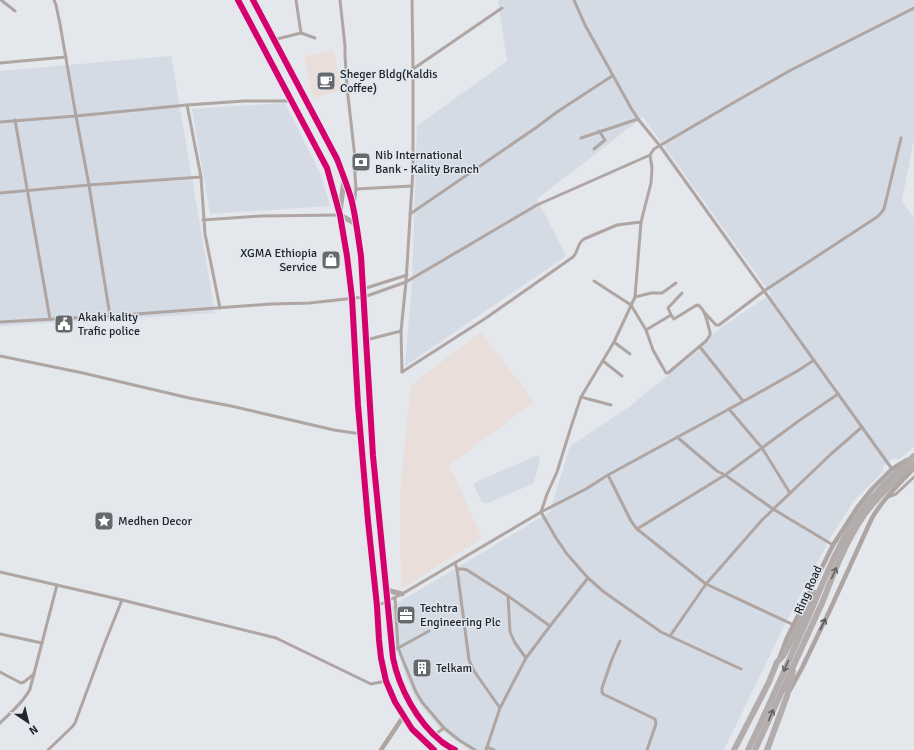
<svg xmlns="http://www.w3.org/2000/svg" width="914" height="750" font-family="Signika,sans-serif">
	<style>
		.commercial { fill: #e9deda }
		.built { fill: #d4dbe5 }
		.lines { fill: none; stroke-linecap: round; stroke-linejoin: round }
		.street { stroke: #afa5a2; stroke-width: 3 }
		.secondary { stroke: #aea4a1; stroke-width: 4.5 }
		.primary { stroke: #afa6a5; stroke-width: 5 }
		.highway { stroke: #b2acac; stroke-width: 6 }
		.cycleway-casing { stroke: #e0e6ef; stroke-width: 8 }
		.cycleway { stroke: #d6006c; stroke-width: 6 }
		.oneway { stroke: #636264 }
		.oneway2 { stroke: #5b5859 }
		.labels { text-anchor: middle; stroke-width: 3; stroke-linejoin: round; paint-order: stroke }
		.poi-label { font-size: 12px; fill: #232629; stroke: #e0e6ef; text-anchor: start }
		.street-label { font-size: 12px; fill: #232629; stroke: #e0e6ef }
	</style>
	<rect width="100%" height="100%" fill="#e4e7ec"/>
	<g class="commercial">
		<path d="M333,49L342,90L313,98L304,57Z"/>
		<path d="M481,332L534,402L448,466L453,473L482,538L401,589L400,492L411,385Z"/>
	</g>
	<g class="built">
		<path d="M498,0H914V138L902,201L914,218V447L899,459H892L883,467V472L853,502L830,538L784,626L724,750H470L453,739L438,726L427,713L415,697L407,680L395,642L391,607L550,512L570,446L626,409L697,352L716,331L771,294L643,117L537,199L566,256L405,366L412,283L417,126L507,61Z"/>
		<path d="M171,56L215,313L0,326V71Z"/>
		<path d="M285,103L321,175L330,206L210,214L192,109Z"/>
		<path d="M538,455L540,459L534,482L533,484L487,503H485L482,502L474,486V483Z"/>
	</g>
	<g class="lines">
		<g class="street">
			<path d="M1,0L15,11"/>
			<path d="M54,0L56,5L60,24L76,116L89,185L110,316"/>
			<path d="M340,0L345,46V55L347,87L355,158V176L356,189L354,205"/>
			<path d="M574,0L585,25L631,108L638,119L660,146L892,469"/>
			<path d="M301,33L315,38"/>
			<path d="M273,40L301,33L296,0"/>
			<path d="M0,63L66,57"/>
			<path d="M413,69L502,8"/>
			<path d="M187,105L201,177L205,234L220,308"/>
			<path d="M15,120L50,319"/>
			<path d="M0,122L76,116L187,105L244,101H291"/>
			<path d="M581,138L638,119"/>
			<path d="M594,149L605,140L599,131"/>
			<path d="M356,189L412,186"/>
			<path d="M0,193L89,185L201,177"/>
			<path d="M410,214L537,127L557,112L612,76"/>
			<path d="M203,220L261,216L340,215"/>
			<path d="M594,281L631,305L646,330L653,350L666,373H668L706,341L710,335V332C707,323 706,310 698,305L695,306L674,319L671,315L646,330"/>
			<path d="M363,289L407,275"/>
			<path d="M635,297L651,293H662L676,283"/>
			<path d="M704,312L716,325H719L764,291L877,217L881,213L884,209L901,138"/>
			<path d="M671,315L668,308L682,293"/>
			<path d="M0,322L110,316L271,304L310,303L364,297L406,282L537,205L650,155"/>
			<path d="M366,340L401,331"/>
			<path d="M614,342L630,354"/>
			<path d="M700,347L743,401"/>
			<path d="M0,356L83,373L189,398L231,406L334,430L361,434"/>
			<path d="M603,361L622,376"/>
			<path d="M402,372L401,331L406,282L413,169V69L412,0"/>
			<path d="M402,372L486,318L573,257C579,251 577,243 584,239L617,225L641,222"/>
			<path d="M581,397L611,405"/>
			<path d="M729,409L762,448L790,493"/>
			<path d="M677,437L717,471L725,475L773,509L833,545"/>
			<path d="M608,475L631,521L637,529"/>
			<path d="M888,497L896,494L914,477"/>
			<path d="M455,563L457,569L469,660L474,671L500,708"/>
			<path d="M457,569H463L467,570L508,596L550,626"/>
			<path d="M0,572L122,600L276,638L371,684L386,681"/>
			<path d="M508,596L510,632L515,643L526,658"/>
			<path d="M395,598L398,648L416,692L422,702L444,728L459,740L475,750"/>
			<path d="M377,606L402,594L541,512L586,489L608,475L753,396L799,370L814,360"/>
			<path d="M794,625L706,584L637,529L725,475L800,420L838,394"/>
			<path d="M0,634L42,643"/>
			<path d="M670,636L706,584L762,520L831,454L862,427"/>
			<path d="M620,641L612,659L602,688V692L603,694L653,718L655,719L656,724L647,750"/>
			<path d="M392,650L400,647L429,631"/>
			<path d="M741,669L661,632L604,592L588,578L567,554L556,538L541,512L547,494L557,472L571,427L581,397L614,342L635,297L641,222L651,183L652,168L650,155L654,149L740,99L791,70L914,8"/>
			<path d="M0,672L21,683L24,682L34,674"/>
			<path d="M0,723C10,713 24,702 30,689L57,585"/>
			<path d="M434,735L444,728"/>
			<path d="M487,747L494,750"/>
			<path d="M48,750L72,727L75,723L104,645L122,600"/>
			<path d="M486,750L500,708L526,658L550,626L588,578"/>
		</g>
		<g class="secondary">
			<path d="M779,659L787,638L833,545L857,508L872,489L892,469L907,460"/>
			<path d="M790,690L802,668L829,612L872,518C883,499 899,484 914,468"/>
			<path d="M381,750L403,717"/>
		</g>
		<g class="primary">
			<path d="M238,0L327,168L340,215L347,256L352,298L358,405L368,521L377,606L379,640L381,658L386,681L395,702L412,729L434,750"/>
			<path d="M253,0L337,159C342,172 347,185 351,198C356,217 358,237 361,256L373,456L393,658C399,688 417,722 442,742C446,745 451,748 455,750"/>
			<path d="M340,212L344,180"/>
			<path d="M340,215L356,224"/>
			<path d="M385,588L390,591L402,594"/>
		</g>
		<g class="highway">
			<path d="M734,750L769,682L777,662L783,656L787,649L815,593"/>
			<path d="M748,750C770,704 790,658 811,611C825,578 838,543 860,513C875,492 894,474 914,456"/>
			<path d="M755,750L823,601C834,572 846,541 864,515C878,496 896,479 914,464"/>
			<path d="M767,750L787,696L793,671"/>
		</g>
		<defs>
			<g id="cycleway">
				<path d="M238,0L327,168L340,215L347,256L352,298L358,405L368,521L377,606L379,640L381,658L386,681L395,702L412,729L434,750"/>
				<path d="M253,0L337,159C342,172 347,185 351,198C356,217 358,237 361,256L373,456L393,658C399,688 417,722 442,742C446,745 451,748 455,750"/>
			</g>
		</defs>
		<use href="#cycleway" class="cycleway-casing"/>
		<use href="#cycleway" class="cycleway"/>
	</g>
	<defs><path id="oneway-shaft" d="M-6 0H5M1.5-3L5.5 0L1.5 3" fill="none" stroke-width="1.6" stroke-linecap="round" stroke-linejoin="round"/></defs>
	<g class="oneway">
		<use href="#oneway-shaft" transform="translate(834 573) rotate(-66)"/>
		<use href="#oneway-shaft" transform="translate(786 666) rotate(114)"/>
		<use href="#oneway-shaft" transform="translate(771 715) rotate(-67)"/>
	</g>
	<use class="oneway2" href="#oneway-shaft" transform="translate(823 624) rotate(-64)"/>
	<defs>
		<symbol id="cafe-square" viewBox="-11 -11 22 22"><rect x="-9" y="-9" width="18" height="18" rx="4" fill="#676a6d" stroke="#e0e6ef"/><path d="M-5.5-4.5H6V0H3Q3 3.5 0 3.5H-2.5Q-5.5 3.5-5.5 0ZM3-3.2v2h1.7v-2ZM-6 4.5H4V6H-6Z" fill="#fff"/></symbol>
		<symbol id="bank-square" viewBox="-11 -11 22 22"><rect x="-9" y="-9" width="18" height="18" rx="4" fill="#676a6d" stroke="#e0e6ef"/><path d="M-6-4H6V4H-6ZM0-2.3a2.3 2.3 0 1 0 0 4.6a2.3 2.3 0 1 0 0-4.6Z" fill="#fff"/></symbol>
		<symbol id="shop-square" viewBox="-11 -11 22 22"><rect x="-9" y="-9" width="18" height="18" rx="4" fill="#676a6d" stroke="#e0e6ef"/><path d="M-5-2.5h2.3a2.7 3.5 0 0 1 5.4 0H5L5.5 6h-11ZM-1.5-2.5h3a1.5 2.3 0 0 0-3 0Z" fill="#fff"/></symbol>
		<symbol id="civic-square" viewBox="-11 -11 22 22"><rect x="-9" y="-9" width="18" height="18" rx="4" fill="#676a6d" stroke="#e0e6ef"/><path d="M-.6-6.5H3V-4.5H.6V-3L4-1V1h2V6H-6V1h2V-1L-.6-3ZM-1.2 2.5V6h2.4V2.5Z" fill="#fff"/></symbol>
		<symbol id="sight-square" viewBox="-11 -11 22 22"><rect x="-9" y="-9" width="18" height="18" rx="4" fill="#676a6d" stroke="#e0e6ef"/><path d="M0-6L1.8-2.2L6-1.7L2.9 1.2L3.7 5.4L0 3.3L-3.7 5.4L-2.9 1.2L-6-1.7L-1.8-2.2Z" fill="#fff"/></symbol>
		<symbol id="office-square" viewBox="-11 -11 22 22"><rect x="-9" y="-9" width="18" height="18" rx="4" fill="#676a6d" stroke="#e0e6ef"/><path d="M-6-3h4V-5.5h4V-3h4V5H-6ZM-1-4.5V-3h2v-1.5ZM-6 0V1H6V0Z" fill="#fff"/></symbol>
		<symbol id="building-square" viewBox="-11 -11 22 22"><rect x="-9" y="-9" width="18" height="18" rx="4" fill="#676a6d" stroke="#e0e6ef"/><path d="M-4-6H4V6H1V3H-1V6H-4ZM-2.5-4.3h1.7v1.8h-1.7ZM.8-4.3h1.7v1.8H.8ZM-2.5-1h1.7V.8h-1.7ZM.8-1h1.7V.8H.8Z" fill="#fff"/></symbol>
	</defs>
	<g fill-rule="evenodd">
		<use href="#cafe-square" x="315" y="70" width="22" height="22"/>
		<use href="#bank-square" x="350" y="151" width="22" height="22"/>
		<use href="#shop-square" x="320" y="249" width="22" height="22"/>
		<use href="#civic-square" x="53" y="313" width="22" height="22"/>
		<use href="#sight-square" x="93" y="510" width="22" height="22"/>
		<use href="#office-square" x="395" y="604" width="22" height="22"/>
		<use href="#building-square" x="411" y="657" width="22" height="22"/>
	</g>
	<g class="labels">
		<g class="poi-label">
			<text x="340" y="78">Sheger Bldg(Kaldis<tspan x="340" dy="14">Coffee)</tspan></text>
			<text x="375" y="159">Nib International<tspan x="375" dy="14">Bank - Kality Branch</tspan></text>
			<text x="317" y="257" text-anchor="end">XGMA Ethiopia<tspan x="317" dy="14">Service</tspan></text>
			<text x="78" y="321">Akaki kality<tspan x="78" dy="14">Trafic police</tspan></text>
			<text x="118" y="525">Medhen Decor</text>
			<text x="420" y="612">Techtra<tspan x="420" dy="14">Engineering Plc</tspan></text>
			<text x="436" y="672">Telkam</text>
		</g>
		<g class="street-label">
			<text transform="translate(808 590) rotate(-66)" y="4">Ring Road</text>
		</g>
	</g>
	<g transform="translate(28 722) rotate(145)" stroke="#e0e6ef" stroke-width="3" paint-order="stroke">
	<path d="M0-3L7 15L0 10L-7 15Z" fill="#232629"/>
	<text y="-6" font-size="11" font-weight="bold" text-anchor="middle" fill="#232629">N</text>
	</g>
</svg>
